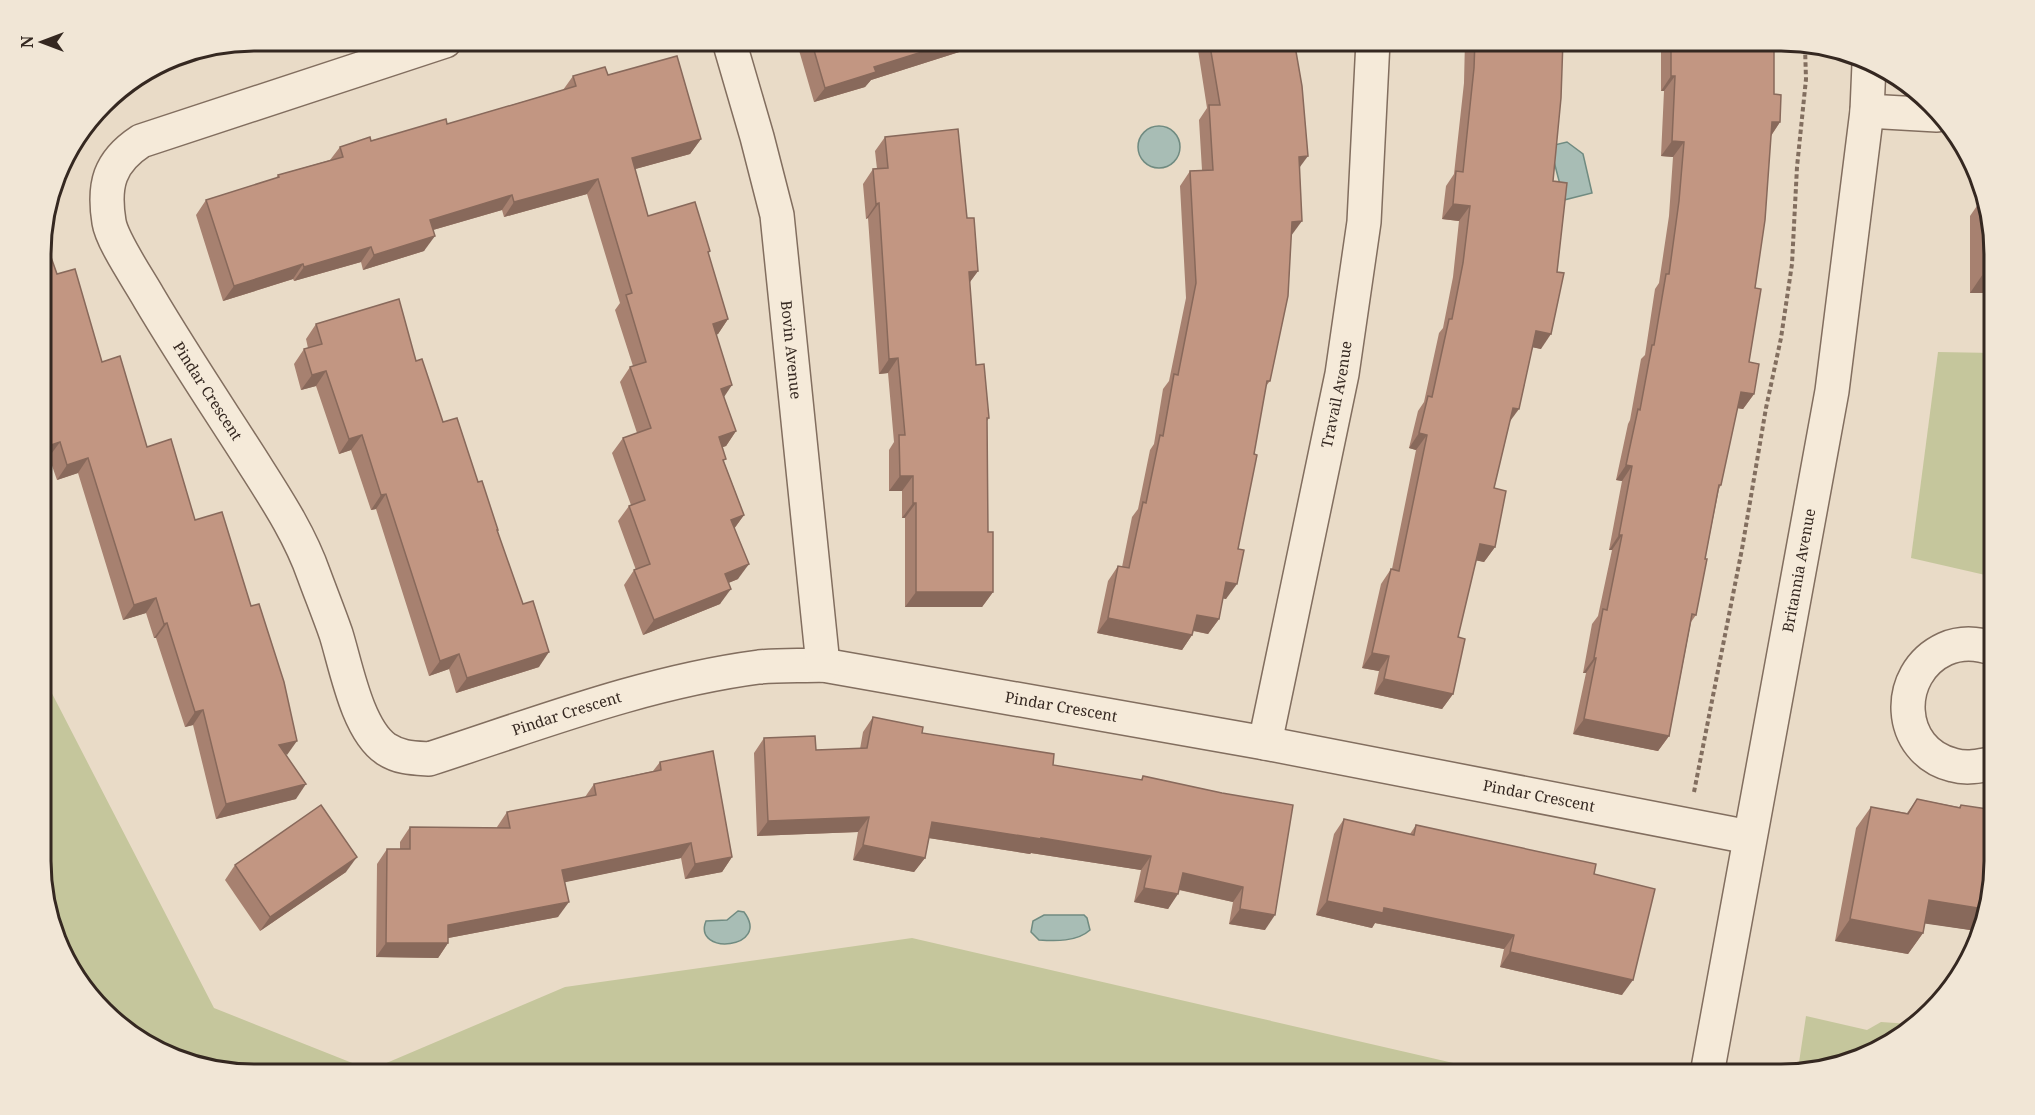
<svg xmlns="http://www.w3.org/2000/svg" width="2035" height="1115" font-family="'Noto Serif',serif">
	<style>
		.green { fill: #c5c69c }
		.water { fill: #a8bdb5; stroke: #708b81; stroke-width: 1.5 }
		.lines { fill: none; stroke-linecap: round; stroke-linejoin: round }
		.minor-casing { stroke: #826e5f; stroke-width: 36 }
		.path { stroke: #826e5f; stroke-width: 4; stroke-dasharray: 4.5 3; stroke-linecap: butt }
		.minor { stroke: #f5ead9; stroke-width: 33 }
		.wall { fill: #a78170 }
		.shaded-wall { fill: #88695b }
		.building { fill: #c29682; stroke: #88695b; stroke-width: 1.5 }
		.labels { text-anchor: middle; stroke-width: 4.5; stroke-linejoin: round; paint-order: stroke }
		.street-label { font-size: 15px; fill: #352821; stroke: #f1e6d6 }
		.rim { fill: none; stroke: #352821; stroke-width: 3 }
	</style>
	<rect width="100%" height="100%" fill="#e9dbc7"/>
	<g class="green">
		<path d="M1938,352L1994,353V577L1911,558Z"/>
		<path d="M42,674L214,1008L370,1070L565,987L912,938L1501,1074H253L147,1046L77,980L42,889Z"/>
		<path d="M1806,1016L1867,1030L1881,1022L1910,1024L1888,1046L1795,1074H1790L1798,1069Z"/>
	</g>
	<g class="water">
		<circle cx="1159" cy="147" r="21"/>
		<path d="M1567,142L1583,154L1592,193L1564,200L1550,146Z"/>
		<path d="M738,911L744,912C772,949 692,956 706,921L727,920Z"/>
		<path d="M1044,915H1084L1087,918L1090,930C1077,942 1055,941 1039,940L1031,932L1033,921Z"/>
	</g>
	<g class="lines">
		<defs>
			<g id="minor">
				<path id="s1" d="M445,41L141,141C109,162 103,185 109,222C112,241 139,280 149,298C181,352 215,403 249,456C273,494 299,532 314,575C321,594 329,614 336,634C346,666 357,729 386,749C400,758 412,758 429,759C537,724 645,682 759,667C780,665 802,666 823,665L1265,743L1749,837"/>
				<path id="s2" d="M729,41L757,137L777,215L823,665"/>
				<path d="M1867,111L1937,115"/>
				<path d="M1994,649C1978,643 1961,642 1945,649C1893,673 1896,751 1953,765C1967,769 1980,766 1994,763"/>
				<path id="s3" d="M1265,743L1342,374L1364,222L1373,41"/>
				<path id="s4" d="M1707,1074L1832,391L1867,111L1869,64"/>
			</g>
		</defs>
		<use href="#minor" class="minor-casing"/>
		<path class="path" d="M1694,792L1742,549L1766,408L1781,338L1792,264L1797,167L1806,79L1805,47"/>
		<use href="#minor" class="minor"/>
	</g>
	<g class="wall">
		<path d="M796,40H997L871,80L865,87L814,102Z"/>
		<path d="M1205,40H1294L1299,168L1291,236L1270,381L1266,386L1226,599L1223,598L1219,619L1208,634L1193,631L1192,635L1182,650L1097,633L1108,581L1118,566L1122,567L1132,517L1138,509L1150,450L1154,444L1163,389L1169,381L1186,298L1180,186L1190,171L1202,170L1199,120L1207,108L1198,50Z"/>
		<path d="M1465,40H1563L1541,349L1533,347L1510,421L1494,488L1495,547L1484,562L1476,560L1458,637L1453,694L1442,709L1374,694L1379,671L1362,668L1381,584L1391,569H1392L1416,450L1409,448L1418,411L1424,402L1439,333L1443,328L1453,277L1459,221L1442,219L1446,186L1454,174L1464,83Z"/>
		<path d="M1661,40H1774V94L1780,122L1771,136L1755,288L1749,362L1754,394L1743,409L1737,408L1721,485L1719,489L1705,559L1696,615L1691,622L1669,736L1658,751L1573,734L1586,673H1583L1592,624L1598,616L1612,550H1609L1622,481L1616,480L1628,424L1630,420L1641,359L1645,355L1655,289L1659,283L1669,216L1673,157L1661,156L1664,91H1661Z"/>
		<path d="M608,75L701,139L690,154L635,169L648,216L710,251L708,254L728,319L718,334L716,335L724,397L736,431L726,446L722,447L724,462L744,515L734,529L738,579L728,583L720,604L643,635L624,585L634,570H636L618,521L629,506L631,505L612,453L623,438L637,433L620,382L630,367L633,366L615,310L620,303L587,194L504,217L502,210L433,230L424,251L363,270L361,262L294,281L293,279L223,301L196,215L206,200L276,178L278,175L330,160L340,147L447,124L563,90L573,76Z"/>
		<path d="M885,137L967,218L978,271L969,283L976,365L989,418L987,421L988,532L993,592L982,607H905V518H902V491H889V450L894,442L888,373L879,374L868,218L866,219L863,184L873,169H877L875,151Z"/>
		<path d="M1981,200L1994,239V293H1970V216Z"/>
		<path d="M42,232L57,274L102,362L147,447L195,520L287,756L296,799L216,819L193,725L185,727L156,638H154L146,613L123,620L78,473L57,480L49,457L42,459Z"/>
		<path d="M316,324L416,361L443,422L478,482L498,530L497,531L539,667L456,693L449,669L429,676L376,509L371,510L351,450L339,454L316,386L301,390L294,364L304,349L308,348L306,339Z"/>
		<path d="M873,717L922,733L1053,765L1141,780L1143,776L1222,793L1265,930L1229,924L1233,902L1179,890L1168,909L1134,902L1141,870L1031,853L1030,854L929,838L925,858L914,872L853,860L858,832L757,836L754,753L764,738L816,750L860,749L863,732Z"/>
		<path d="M660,762L732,857L722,872L685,879L681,858L564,882L558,917L448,938V943L438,958L376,957L377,864L387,849H400V842L410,827L497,828V827L507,812L585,797L594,784L653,771Z"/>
		<path d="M1917,799L1959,807L1961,805L1994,875L1977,931L1925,923L1923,933L1908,954L1835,941L1856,828L1871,807L1907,813Z"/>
		<path d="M1344,819L1410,834L1416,825L1594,874L1622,995L1500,967L1504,949L1375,923L1372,928L1316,915L1334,834Z"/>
		<path d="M235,865L346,872L260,931L225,880Z"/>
	</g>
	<g class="shaded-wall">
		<path d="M960,40H997L871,80L865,87L814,102L825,88L874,67Z"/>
		<path d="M1671,76H1675L1664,91H1661Z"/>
		<path d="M1772,122H1780L1770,137Z"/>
		<path d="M701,139L690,154L621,173L632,158Z"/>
		<path d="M1672,141L1684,142L1673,157L1661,156Z"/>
		<path d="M1308,156L1297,171L1299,157Z"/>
		<path d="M598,179L587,194L504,217L514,202Z"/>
		<path d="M512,195L502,210L419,234L430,220Z"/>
		<path d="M879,203L868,218L866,219L876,204Z"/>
		<path d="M1453,204L1470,206L1459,221L1442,219Z"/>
		<path d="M1302,221L1291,236L1292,222Z"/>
		<path d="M435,236L424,251L363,270L374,255Z"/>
		<path d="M371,247L361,262L294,281L304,267Z"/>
		<path d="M303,264L293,279L223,301L234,286Z"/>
		<path d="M978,271L967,286L969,272Z"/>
		<path d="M1983,274H1994V293H1970Z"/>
		<path d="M728,319L718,334L702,339L713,324Z"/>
		<path d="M1536,331L1551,334L1541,349L1526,346Z"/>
		<path d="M898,358L888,373L879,374L889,359Z"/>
		<path d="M326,371L316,386L301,390L312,375Z"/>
		<path d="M732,385L722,400L721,389Z"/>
		<path d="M1741,392L1754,394L1743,409L1731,407Z"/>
		<path d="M1513,408L1519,409L1508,424Z"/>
		<path d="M736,431L726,446L709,452L719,437Z"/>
		<path d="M1419,433L1427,435L1416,450L1409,448Z"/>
		<path d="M362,435L351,450L339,454L349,439Z"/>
		<path d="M60,442L49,457L42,459V448Z"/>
		<path d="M88,458L78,473L57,480L67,465Z"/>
		<path d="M1626,465L1632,466L1622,481L1616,480Z"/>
		<path d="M900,476H913L902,491H889Z"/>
		<path d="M386,494L376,509L371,510L381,495Z"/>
		<path d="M913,503H916L905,518H902Z"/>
		<path d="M744,515L733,530L731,520Z"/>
		<path d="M1619,535H1622L1612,550H1609Z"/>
		<path d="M1480,544L1495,547L1484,562L1469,559Z"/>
		<path d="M749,564L738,579L714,589L725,574Z"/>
		<path d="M1226,582L1237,584L1226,599L1215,597Z"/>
		<path d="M731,589L720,604L643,635L654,620Z"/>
		<path d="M916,592H993L982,607H905Z"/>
		<path d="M156,598L146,613L123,620L134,605Z"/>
		<path d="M1197,615L1219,619L1208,634L1186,629Z"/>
		<path d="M1108,618L1192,635L1182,650L1097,633Z"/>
		<path d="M167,623L156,638H154L164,624Z"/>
		<path d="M549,652L539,667L456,693L467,678Z"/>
		<path d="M1372,653L1389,656L1379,671L1362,668Z"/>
		<path d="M459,654L449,669L429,676L440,661Z"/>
		<path d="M1594,658H1596L1586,673H1583Z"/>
		<path d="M1384,679L1453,694L1442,709L1374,694Z"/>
		<path d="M203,710L193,725L185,727L195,712Z"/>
		<path d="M1584,719L1669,736L1658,751L1573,734Z"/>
		<path d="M297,741L287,755L279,745Z"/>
		<path d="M306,784L296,799L216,819L226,804Z"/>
		<path d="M869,817L858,832L757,836L768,821Z"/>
		<path d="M932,822L1041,838L1151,856L1141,870L1031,853L1030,854L922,837Z"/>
		<path d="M691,843L681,858L552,885L562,870Z"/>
		<path d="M863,845L925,858L914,872L853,860Z"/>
		<path d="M357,857L346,872L260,931L270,917Z"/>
		<path d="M732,857L722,872L685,879L695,864Z"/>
		<path d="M1183,873L1243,887L1233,902L1172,888Z"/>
		<path d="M1144,888L1178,894L1168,909L1134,902Z"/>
		<path d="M1929,900L1984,909L1977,931L1914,922Z"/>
		<path d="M1327,901L1384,908L1514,935L1504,949L1375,923L1372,928L1316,915Z"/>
		<path d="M569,902L558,917L438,940L448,925Z"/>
		<path d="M1240,909L1275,915L1265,930L1229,924Z"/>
		<path d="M1850,919L1923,933L1908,954L1835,941Z"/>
		<path d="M386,943H448L438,958L376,957Z"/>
		<path d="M1510,952L1633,980L1622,995L1500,967Z"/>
	</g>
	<g class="building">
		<path d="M811,40H960L874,67L876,72L825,88Z"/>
		<path d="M1209,40H1294L1302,86L1308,156L1299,157L1302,221L1292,222L1288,296L1270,381H1267L1254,454L1257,455L1238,549L1244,550L1237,584L1226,582L1219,619L1197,615L1192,635L1108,618L1118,566L1129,568L1143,502L1146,503L1160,435L1163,436L1174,374L1178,375L1196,283L1190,171L1213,170L1209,105H1220Z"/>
		<path d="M1475,40H1563L1561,98L1553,181L1567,183L1557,272L1564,273L1551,334L1536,331L1519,409L1513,408L1494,488L1506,491L1495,547L1480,544L1458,637L1465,639L1453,694L1384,679L1389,656L1372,653L1391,569L1399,571L1427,435L1419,433L1428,396L1432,397L1449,319H1452L1463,263L1470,206L1453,204L1456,171L1463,172L1474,68Z"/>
		<path d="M1671,40H1774V94L1781,95L1780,122H1772L1765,220L1755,288L1761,289L1749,362L1759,364L1754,394L1741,392L1721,485H1719L1705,559H1707L1696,615L1692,614L1669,736L1584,719L1596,658H1594L1603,609L1607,610L1622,535H1619L1632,466L1626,465L1638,409L1640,410L1652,345H1654L1666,274H1669L1679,201L1684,142L1672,141L1675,76H1671Z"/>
		<path d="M677,56L701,139L632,158L648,216L695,202L710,251L708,252L728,319L713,324L732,385L721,389L736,431L719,437L726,459L723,460L744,515L731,520L749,564L725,574L731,589L654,620L634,570L650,564L629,506L645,500L623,438L651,428L630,367L646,362L626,295L632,293L598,179L514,202L512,195L430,220L435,236L374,255L371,247L304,267L303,264L234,286L206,200L279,177L278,175L343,157L340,147L370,137L371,141L446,119L447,124L553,93L576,86L573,76L605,67L608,75Z"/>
		<path d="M958,129L967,218H974L978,271L969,272L976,365L984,364L989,418H987L988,532H993V592H916V503H913V476H900L899,435H905L898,358L889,359L879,203L876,204L873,169L888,168L885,137Z"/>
		<path d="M1983,205L1994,239V274H1983Z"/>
		<path d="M42,232L57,274L75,269L102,362L120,356L147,447L171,439L195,520L222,512L251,606L259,604L284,682L297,741L279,745L306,784L226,804L203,710L195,712L167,623L164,624L156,598L134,605L88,458L67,465L60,442L42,448Z"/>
		<path d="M399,299L416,361L422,359L443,422L457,418L478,482L482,481L498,530H497L523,604L533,601L549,652L467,678L459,654L440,661L386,494L381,495L362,435L349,439L326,371L312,375L304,349L322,344L316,324Z"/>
		<path d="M873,717L923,727L922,733L1054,754L1053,765L1142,780L1143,776L1222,793L1293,805L1275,915L1240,909L1243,887L1183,873L1178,894L1144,888L1151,856L1041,838V839L932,822L925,858L863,845L869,817L768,821L764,738L815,736L816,750L867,748Z"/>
		<path d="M713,751L732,857L695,864L691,843L562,870L569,902L448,925V943H386L387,849H410V827L510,828L507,812L596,795L594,784L661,770L660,762Z"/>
		<path d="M1917,799L1960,808L1961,805L1994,810V875L1984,909L1929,900L1923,933L1850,919L1871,807L1908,814Z"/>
		<path d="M321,805L357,857L270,917L235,865Z"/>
		<path d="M1344,819L1414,835L1416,825L1596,864L1594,874L1655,889L1633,980L1510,952L1514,935L1384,908L1383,913L1327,901Z"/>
	</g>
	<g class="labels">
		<g class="street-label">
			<text dy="5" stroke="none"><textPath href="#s2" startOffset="316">Bovin Avenue</textPath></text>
			<text dy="5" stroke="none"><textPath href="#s1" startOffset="610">Pindar Crescent</textPath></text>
			<text dy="5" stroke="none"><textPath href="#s3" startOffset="356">Travail Avenue</textPath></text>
			<text dy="5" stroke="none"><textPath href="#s4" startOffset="512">Britannia Avenue</textPath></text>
			<text dy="5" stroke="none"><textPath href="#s1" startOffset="1707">Pindar Crescent</textPath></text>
			<text dy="5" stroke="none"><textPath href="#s1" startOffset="1203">Pindar Crescent</textPath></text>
			<text dy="5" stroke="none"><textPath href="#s1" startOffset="2193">Pindar Crescent</textPath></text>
		</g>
	</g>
	<path d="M0 0H2035V1115H0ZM254 51H1781A203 203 0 0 1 1984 254V861A203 203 0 0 1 1781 1064H254A203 203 0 0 1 51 861V254A203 203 0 0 1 254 51Z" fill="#f1e6d6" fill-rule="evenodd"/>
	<path class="rim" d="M254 51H1781A203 203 0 0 1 1984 254V861A203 203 0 0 1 1781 1064H254A203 203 0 0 1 51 861V254A203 203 0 0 1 254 51Z"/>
	<g transform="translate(42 42) rotate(270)" stroke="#f1e6d6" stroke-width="4.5" paint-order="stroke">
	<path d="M0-4.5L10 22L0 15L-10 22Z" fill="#352821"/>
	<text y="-9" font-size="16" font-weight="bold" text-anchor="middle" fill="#352821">N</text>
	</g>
</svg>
